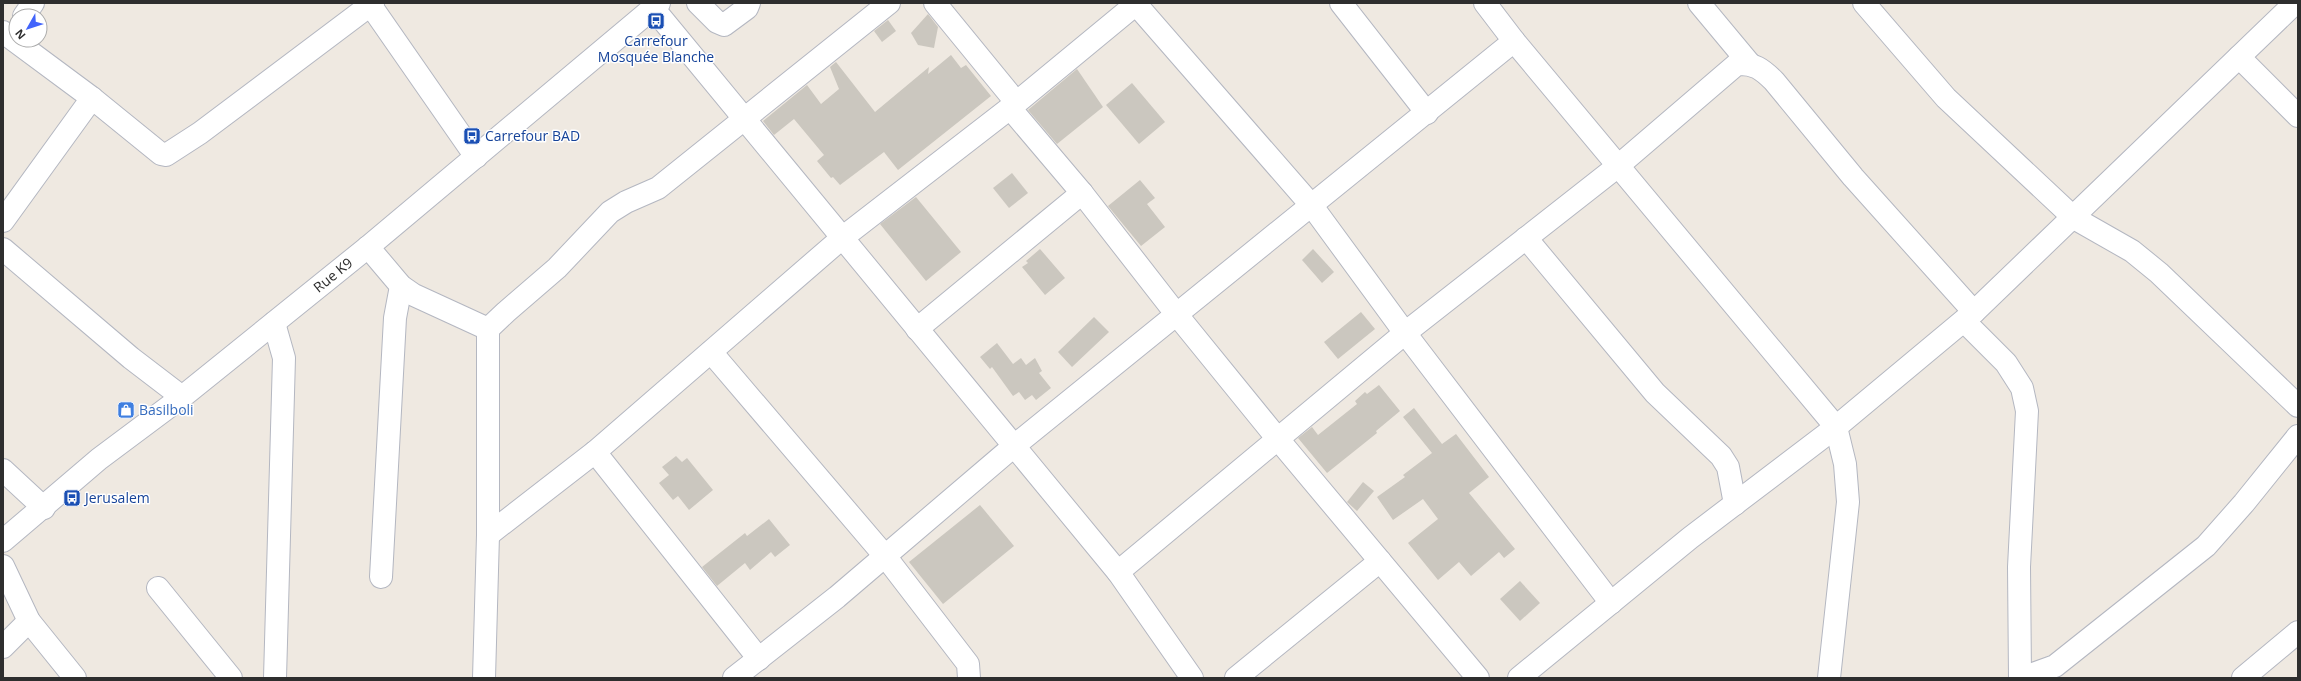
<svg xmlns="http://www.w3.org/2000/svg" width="2301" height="681" font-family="'Open Sans',sans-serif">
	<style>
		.building { fill: #cbc7bf }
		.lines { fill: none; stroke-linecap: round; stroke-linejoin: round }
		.minor-casing { stroke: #b4b7c1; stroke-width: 24 }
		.minor { stroke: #fff; stroke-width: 22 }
		.labels { text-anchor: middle; stroke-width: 3; stroke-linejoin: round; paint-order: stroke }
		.transit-label { font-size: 14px; fill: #164399; stroke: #fff; text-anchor: start }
		.street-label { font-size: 14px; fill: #2e2e2e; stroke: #fff }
		.shop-label { font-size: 14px; fill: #366cbe; stroke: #fff; text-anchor: start }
	</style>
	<rect width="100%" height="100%" fill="#efe9e1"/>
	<g class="building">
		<path d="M928,14L938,27L934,48L918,45L911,33Z"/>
		<path d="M888,20L896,31L882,42L874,31Z"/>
		<path d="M951,55L961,68L966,65L991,96L898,170L884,152L840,185L833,177L831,178L817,161L824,155L794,119L774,135L763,121L807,85L821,104L839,89L830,67L836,62L875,112L929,67L928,74Z"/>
		<path d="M1077,69L1103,107L1057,144L1028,110Z"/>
		<path d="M1132,83L1165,122L1139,144L1106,105Z"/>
		<path d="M1012,173L1028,193L1009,208L993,188Z"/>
		<path d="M1140,180L1155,198L1147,204L1165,227L1141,246L1108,206Z"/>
		<path d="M916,197L961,252L926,281L880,224Z"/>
		<path d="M1040,249L1065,278L1045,295L1022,267L1028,263L1026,261Z"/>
		<path d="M1313,249L1334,272L1322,283L1302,260Z"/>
		<path d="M1361,312L1375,329L1338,359L1324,342Z"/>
		<path d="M1094,317L1109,332L1072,367L1058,352Z"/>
		<path d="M997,343L1013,364L1021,358L1026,365L1035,358L1042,371L1039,373L1051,388L1036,400L1032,395L1025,400L1019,392L1013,396L992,367L990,369L980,357Z"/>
		<path d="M1379,385L1400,411L1376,431L1377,433L1327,473L1298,438L1312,427L1318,435L1357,404L1355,401L1365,392L1367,394Z"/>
		<path d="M1414,408L1442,444L1456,434L1489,477L1469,493L1515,549L1504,558L1499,552L1471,576L1459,562L1438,580L1408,543L1438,519L1423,499L1393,520L1377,497L1405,477L1403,475L1432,453L1403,417Z"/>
		<path d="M676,456L682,462L687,458L713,490L689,510L678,496L673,500L659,483L669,475L662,467Z"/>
		<path d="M1363,482L1374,491L1357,511L1347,502Z"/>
		<path d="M980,505L1014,546L943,604L909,562Z"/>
		<path d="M769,519L790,545L775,557L771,552L750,570L745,563L717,586L702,567L745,533L747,536Z"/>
		<path d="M1520,581L1540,603L1520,621L1500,599Z"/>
	</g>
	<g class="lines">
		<defs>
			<g id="minor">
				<path d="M369,3L476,157"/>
				<path d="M698,3L717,22L724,25L747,8L749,3"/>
				<path d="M935,3L1016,102"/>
				<path d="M1135,3L1312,206L1405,333L1611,603"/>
				<path d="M1341,3L1427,113"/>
				<path d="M1485,3L1514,41L1836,427L1845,464L1848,502L1829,678"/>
				<path d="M1699,3L1749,63"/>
				<path d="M1864,3L1946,98L2074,218L2132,251L2159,273L2298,406"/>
				<path d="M653,8L1118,572L1192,678"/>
				<path d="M24,16L33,3"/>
				<path d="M3,32L92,98L161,154L166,155L200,133L373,3"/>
				<path d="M2239,57L2298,116"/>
				<path d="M1010,108L1082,193L1177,315L1277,438L1478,678"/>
				<path d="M3,221L92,98"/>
				<path d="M1526,238L1655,393L1721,456L1728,467L1735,504"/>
				<path d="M368,247L401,286L414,295L488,329"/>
				<path d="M3,249L131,358L182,397"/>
				<path d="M1964,321L2006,363L2022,388L2027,411L2019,567L2020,678"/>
				<path d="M274,323L284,358L275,678"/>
				<path d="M917,329L1082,193"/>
				<path d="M711,352L885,556L968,664L969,678"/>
				<path d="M595,452L759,659"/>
				<path d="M3,470L44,508"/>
				<path d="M488,535L595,452L842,238L1010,108L1136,4"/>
				<path d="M3,541L99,459L182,397L368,247L659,3"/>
				<path d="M3,566L29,621L75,678"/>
				<path d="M1118,572L1405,333L1618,166L1737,64C1754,63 1762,69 1774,81L1853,177L1974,312"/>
				<path d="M381,577L395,318L401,286"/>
				<path d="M158,588L231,678"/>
				<path d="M3,647L29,621"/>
				<path d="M484,678L488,535V329L506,312L557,268L610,212L626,202L658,188L889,3"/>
				<path d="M734,678L837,597L1014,446L1514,41"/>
				<path d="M1236,678L1380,561"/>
				<path d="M1519,678L1690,538L1836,427L1974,312L2295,3"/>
				<path d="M2022,678L2055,666L2206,546L2244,503L2298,436"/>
				<path d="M2243,678L2298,632"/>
			</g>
		</defs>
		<use href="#minor" class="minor-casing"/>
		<use href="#minor" class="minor"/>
	</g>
	<defs>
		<symbol id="bus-square" viewBox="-11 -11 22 22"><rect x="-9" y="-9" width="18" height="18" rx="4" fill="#1a4fb4" stroke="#fff"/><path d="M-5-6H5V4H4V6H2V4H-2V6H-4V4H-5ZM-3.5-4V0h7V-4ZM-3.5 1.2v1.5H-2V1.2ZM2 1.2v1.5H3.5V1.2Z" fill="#fff"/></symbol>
		<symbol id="shop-square" viewBox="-11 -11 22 22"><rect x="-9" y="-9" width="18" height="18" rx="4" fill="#3f7fe0" stroke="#fff"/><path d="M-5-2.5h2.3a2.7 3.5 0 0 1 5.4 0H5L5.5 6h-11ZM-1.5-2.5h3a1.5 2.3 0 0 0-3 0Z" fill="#fff"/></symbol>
	</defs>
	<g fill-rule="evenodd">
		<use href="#bus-square" x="646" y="11" width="20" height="20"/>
		<use href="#bus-square" x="462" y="126" width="20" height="20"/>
		<use href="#shop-square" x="116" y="400" width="20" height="20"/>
		<use href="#bus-square" x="62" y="488" width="20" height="20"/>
	</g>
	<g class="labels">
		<g class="transit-label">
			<text x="656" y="46" text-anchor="middle">Carrefour<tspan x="656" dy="16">Mosquée Blanche</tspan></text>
			<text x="485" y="141">Carrefour BAD</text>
			<text x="85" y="503">Jerusalem</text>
		</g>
		<g class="street-label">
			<text transform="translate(333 275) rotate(-39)" y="5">Rue K9</text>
		</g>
		<g class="shop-label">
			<text x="139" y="415">Basilboli</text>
		</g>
	</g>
	<rect width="2301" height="681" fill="none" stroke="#2e2e2e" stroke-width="8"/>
	<g transform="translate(28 28) rotate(231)"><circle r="19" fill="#ffffff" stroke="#ababab"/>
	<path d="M0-3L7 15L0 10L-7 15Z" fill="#4264fb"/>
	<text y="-6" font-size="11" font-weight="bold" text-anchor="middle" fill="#2e2e2e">N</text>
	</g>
</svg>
